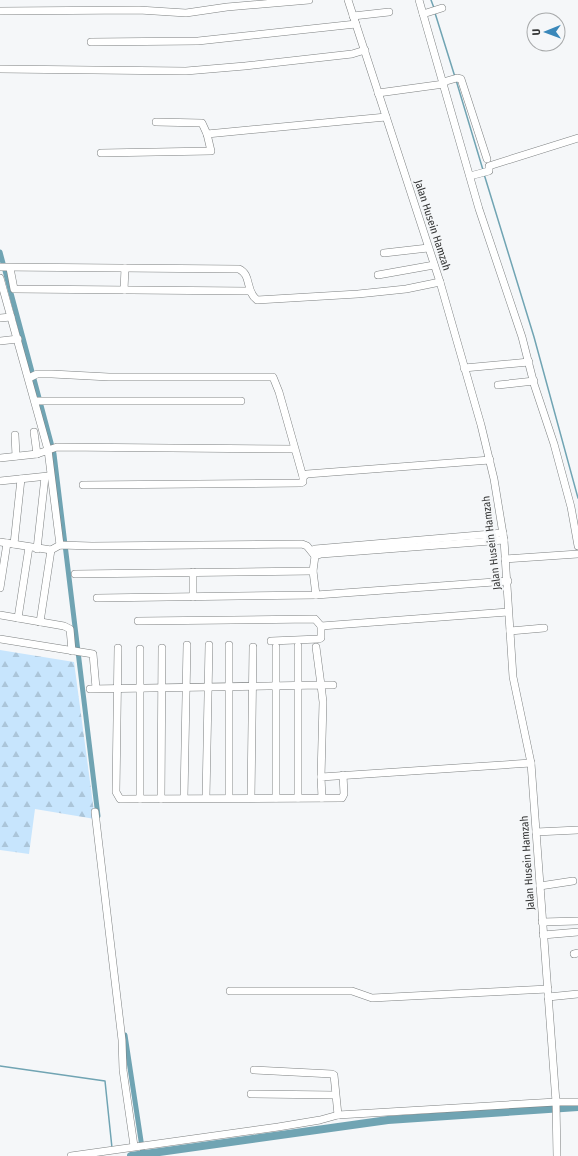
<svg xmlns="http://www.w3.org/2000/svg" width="578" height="1156" font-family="'Fira Sans Condensed',sans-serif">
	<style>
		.forest { fill: url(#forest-firs) }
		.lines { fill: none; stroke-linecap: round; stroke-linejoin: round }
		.stream { stroke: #70a4b3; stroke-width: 1.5 }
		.canal { stroke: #70a4b3; stroke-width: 5 }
		.river { stroke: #70a4b3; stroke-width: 8 }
		.minor-casing { stroke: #7d8081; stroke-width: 8 }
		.minor { stroke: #fff; stroke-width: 7 }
		.labels { text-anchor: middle; stroke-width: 4; stroke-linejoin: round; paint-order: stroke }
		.street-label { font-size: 11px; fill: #333434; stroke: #f5f7f9 }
	</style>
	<defs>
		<pattern id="forest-firs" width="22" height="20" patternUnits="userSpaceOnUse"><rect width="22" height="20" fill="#c7e5fd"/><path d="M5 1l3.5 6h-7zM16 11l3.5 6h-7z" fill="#abc5d9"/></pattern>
	</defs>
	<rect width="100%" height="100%" fill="#f5f7f9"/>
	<path class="forest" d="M0,650L74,662L95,819L35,809L29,854L0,850Z"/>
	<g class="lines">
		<g class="stream">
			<path d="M431,0L434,8"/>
			<path d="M435,13L455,77"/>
			<path d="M456,80L483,170"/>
			<path d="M484,174L534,337L578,498"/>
			<path d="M0,1066L105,1081L112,1148"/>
		</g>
		<g class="canal">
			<path d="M0,252L54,454L98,816"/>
			<path d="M125,1035L143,1154"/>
		</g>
		<path class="river" d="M131,1156L388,1120L578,1107"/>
		<defs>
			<g id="minor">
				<path d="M348,0L440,282L481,425L494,479L504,540L513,677L531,763L556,1102L557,1156"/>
				<path d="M419,0L479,209L522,337L534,384L554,444L571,507L578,546"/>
				<path d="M0,11L139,10L186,13L227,7L309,0"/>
				<path d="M423,14L442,8"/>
				<path d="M353,16L389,12"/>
				<path d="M91,42L198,41L356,24"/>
				<path d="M0,69L186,71L245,66L352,54L365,50"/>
				<path d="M443,82L457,78L461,79L487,159"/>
				<path d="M378,93L444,84"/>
				<path d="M207,134L386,117"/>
				<path d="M101,153L211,151L207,134L202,123L156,122"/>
				<path d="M470,176L489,171V166L578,138"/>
				<path d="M384,253L428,248"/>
				<path d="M0,267L239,269C252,275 245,291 257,300L358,294L406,289L440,282"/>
				<path d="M10,268L14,289L249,291"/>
				<path d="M378,275L434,265"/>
				<path d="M0,278L48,450L60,545"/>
				<path d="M124,290L125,268"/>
				<path d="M0,318L11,317"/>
				<path d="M0,341L18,339"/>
				<path d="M464,368L529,362"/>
				<path d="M29,378L37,374H52L109,377H273L279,392L303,477"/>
				<path d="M498,385L534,381"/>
				<path d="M35,401H241"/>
				<path d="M34,432L37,454"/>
				<path d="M15,435L16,456"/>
				<path d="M0,458L37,454L57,447L294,449"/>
				<path d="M0,481L48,476"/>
				<path d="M83,485L301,483L303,482V477L307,474L490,460"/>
				<path d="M0,542L51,550"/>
				<path d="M14,544L21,479"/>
				<path d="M37,549L45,477"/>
				<path d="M315,549L503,533"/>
				<path d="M505,559L578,554"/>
				<path d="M193,572V597"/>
				<path d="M75,574L313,571"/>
				<path d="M0,588L7,543"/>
				<path d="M316,595L508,581"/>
				<path d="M97,598L316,595L313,571L315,556L321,554L504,540"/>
				<path d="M0,615L64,626L70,629L72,651"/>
				<path d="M18,618L29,547"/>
				<path d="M138,621L315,619L321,626V638L319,639L271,641"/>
				<path d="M40,622L51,550L60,545L92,546L302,544L307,546L315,556"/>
				<path d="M321,626L508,612"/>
				<path d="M510,631L544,628"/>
				<path d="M0,639L93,654L96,688"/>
				<path d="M316,647L321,685H333"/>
				<path d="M118,648L116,792L120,799L342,798L344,794L343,775"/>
				<path d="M140,649V799"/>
				<path d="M90,689L321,685L323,702L321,777"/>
				<path d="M184,798L187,645"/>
				<path d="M206,798L209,645"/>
				<path d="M229,798V645"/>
				<path d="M251,798L253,647"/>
				<path d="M276,798V647"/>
				<path d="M298,798V646"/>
				<path d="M322,798L321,777L531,763"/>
				<path d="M161,799L162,648"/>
				<path d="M95,812L122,1040L123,1070L134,1146"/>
				<path d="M536,832L578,830"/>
				<path d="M540,886L573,881"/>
				<path d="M542,922L578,921"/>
				<path d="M543,935L578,932"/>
				<path d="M574,954L578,953"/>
				<path d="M230,991H352L372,998L548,989"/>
				<path d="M548,997L578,994"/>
				<path d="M254,1070L332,1074L334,1075L338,1115"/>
				<path d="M251,1094L335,1095"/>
				<path d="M71,1156L278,1127L320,1120L338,1115L556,1102H578"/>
			</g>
		</defs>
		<use href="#minor" class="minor-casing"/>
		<use href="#minor" class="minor"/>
	</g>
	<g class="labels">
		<g class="street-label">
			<text transform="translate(433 225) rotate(72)" y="4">Jalan Husein Hamzah</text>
			<text transform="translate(491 543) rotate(-97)" y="4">Jalan Husein Hamzah</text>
			<text transform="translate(527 863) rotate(-94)" y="4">Jalan Husein Hamzah</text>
		</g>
	</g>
	<g transform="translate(546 32) rotate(269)"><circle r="19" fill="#f5f7f9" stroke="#a7a9aa"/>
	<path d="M0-3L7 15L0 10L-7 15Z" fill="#3a88ba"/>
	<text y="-6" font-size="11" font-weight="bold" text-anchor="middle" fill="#333434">U</text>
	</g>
</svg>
